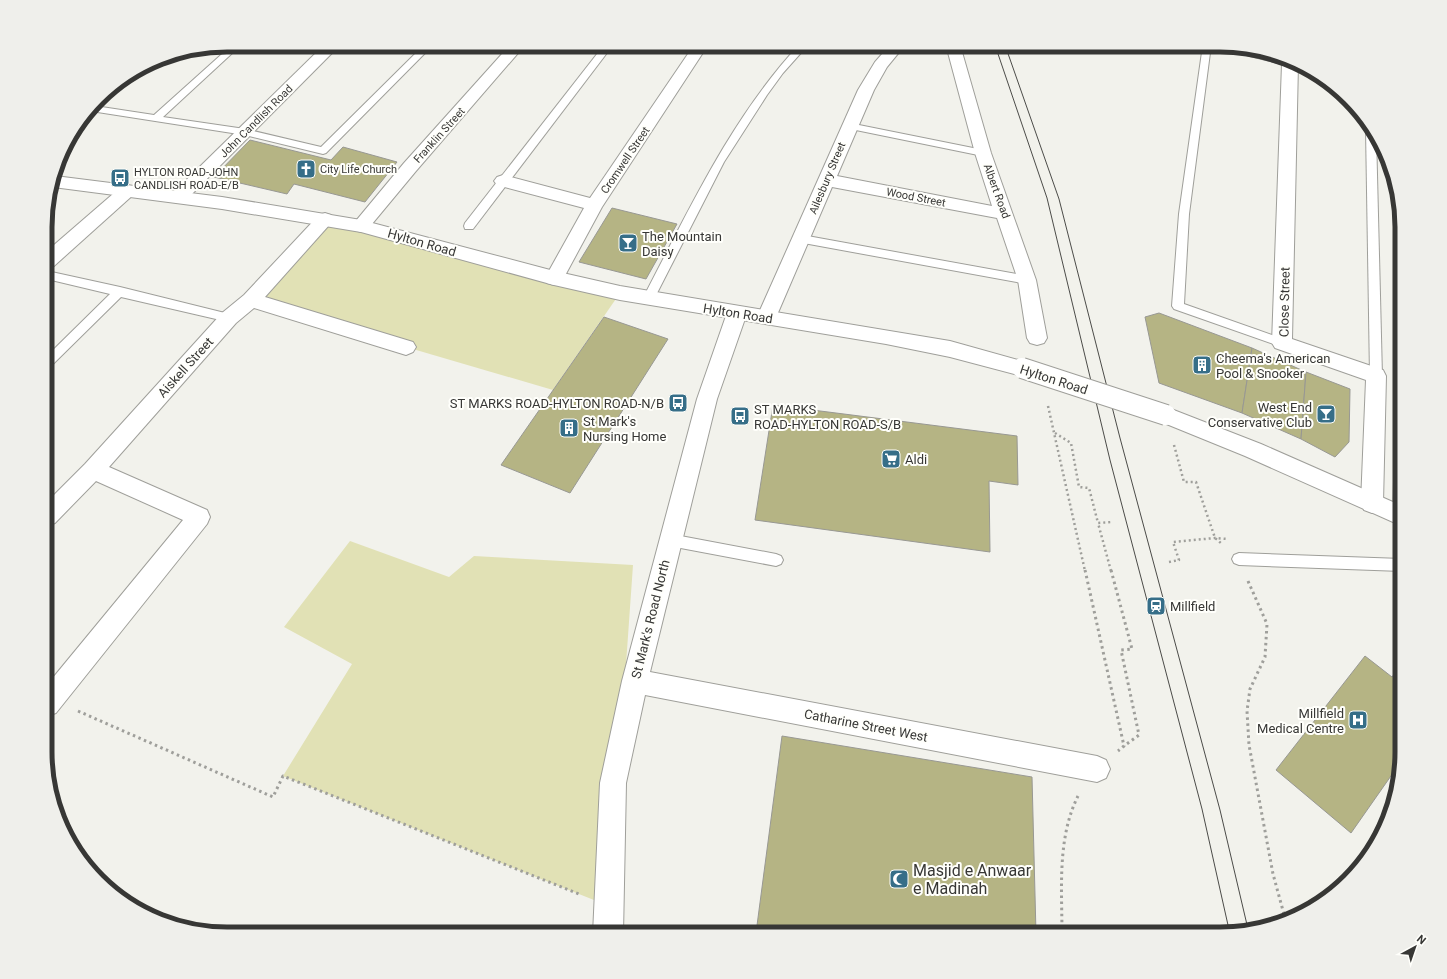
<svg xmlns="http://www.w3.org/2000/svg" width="1447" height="979" font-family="Roboto,sans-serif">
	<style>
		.green { fill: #e1e1b5 }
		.building { fill: #b5b484; stroke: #989893 }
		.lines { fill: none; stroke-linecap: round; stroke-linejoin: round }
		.lane-casing { stroke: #9f9f9a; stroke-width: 2 }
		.street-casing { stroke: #9f9f9a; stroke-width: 2 }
		.secondary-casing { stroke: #9f9f9a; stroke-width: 2 }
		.path-far1 { stroke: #9f9f9b; stroke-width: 2.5; stroke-dasharray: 2 3; stroke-linecap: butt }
		.path { stroke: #9f9f9b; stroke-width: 3; stroke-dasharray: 2.5 3.5; stroke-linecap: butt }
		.lane { fill: #fff; fill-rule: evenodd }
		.street { fill: #fff; fill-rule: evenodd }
		.secondary { fill: #fff; fill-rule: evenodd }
		.tram { stroke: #4b4b48; stroke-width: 1 }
		.secondary-bridge-casing { stroke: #9f9f9a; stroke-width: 22; stroke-linecap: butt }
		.secondary-bridge { stroke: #fff; stroke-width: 20 }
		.labels { text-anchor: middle; stroke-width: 4; stroke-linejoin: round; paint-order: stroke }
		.far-street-label { font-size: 11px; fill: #373735; stroke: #fffffb }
		.far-poi-label { font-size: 11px; fill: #373735; stroke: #fffffb; text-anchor: start }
		.poi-label { font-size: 13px; fill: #373735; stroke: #fffffb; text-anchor: start }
		.street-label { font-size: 13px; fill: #373735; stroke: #fffffb }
		.near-poi-label { font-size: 16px; fill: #373735; stroke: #fffffb; text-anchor: start }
		.rim { fill: none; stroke: #373735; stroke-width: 5 }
	</style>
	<rect width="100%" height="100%" fill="#f2f2ec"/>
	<g class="green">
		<path d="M325,219L620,293L553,390L406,347L251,300Z"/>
		<path d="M350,541L449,577L474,556L633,565L609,906L283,776L352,664L284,627Z"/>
	</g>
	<g class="building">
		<path d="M250,140L331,160L343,147L397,162L365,202L294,184L287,194L214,177Z"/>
		<path d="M612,208L677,224L646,279L579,262Z"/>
		<path d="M1159,313L1252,348L1242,413L1159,383L1145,317Z"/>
		<path d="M604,317L668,339L570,493L501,465Z"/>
		<path d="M1252,348L1306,372L1301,439L1242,413Z"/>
		<path d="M1306,372L1350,389L1349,442L1335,457L1301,439Z"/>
		<path d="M773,405L1017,436L1018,485L989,481L990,552L755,520Z"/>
		<path d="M1394,463L1402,465V505L1393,502Z"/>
		<path d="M1365,656L1392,677L1402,664V764L1400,763L1351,833L1276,770Z"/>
		<path d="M782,736L1032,777L1036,934L756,933Z"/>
	</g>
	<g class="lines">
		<defs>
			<g id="lane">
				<path d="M232,45H241L163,117L245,129L321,147L424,45H433L326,153L323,154L245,135L91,111L95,106L154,115Z"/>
				<path d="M604,45H613L473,229H465L464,226L465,223Z"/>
				<path d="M799,45H808L783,73L767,95L724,162L653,301L649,302L645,301L643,298C689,210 731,118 799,45Z"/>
				<path d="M1203,45H1211L1189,214L1184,304L1286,340L1288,343L1286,346L1282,347L1174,309L1172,306L1179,214Z"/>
				<path d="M849,123L983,150L988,153L983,156L846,128L844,126Z"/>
				<path d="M1369,127L1376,134L1382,376L1380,379L1376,381L1372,379L1370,376L1366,129Z"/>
				<path d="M802,235L1027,276L1031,277L1033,280L1031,283L1027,284L798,242L797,239L798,236Z"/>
				<path d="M47,271L120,287L229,314L233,315L235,318L233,321L229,322L121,297L51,366L47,368V356L110,294L47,279Z"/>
				<path d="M670,534L776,554L781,556L783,560L781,564L776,566L670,546L665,544L663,540L665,536Z"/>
				<path d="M1239,553L1402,559V571L1239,565L1234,563L1232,559L1234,555Z"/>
			</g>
			<g id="street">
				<path d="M324,45H340L185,201L179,203L173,201L170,197L173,193Z"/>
				<path d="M510,45H525L416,171L367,230L361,232L355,230L352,226L355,222L404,163Z"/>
				<path d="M694,45H708L602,207L561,283L554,285L547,283L545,278L584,208L497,185L494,181L497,177L503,175L590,198Z"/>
				<path d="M890,45H905L887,67L874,90L837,176L992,206L975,153L946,45H960L991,153L1036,280L1047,338L1044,343L1037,345L1030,343L1027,338L1018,280L997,218L832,187L774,322L767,324L760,322L757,317L858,90L875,62Z"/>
				<path d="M1215,45L1278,55L1298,64L1292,339L1383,370L1386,376L1383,503L1380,510L1372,513L1364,510L1361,503L1366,380L1275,348L1272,343L1282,64L1217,48Z"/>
				<path d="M127,185L133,187L136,191L133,195L54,266L47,267V251L121,187Z"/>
				<path d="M325,213L331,215L334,219L331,223L265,297L413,342L416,347L413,352L406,355L254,308L236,323L109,467L207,510L210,517L207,524L56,713L47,716V685L183,520L96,481L55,523L47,526V502L85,464L222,313L244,295L319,215Z"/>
				<path d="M737,306L744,308L747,313L717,399L650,672L1097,756L1106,760L1110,769L1106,778L1097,782L645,695L626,783L623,934H593L600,783L622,681L697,399L727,313L730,308Z"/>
			</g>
			<g id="secondary">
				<path d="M55,176L222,197L361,220L554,271L620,286L950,341L1029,363L1032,368L1029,373L1022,376L950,357L886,344L620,300L554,285L361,232L222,209L53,187L52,186Z"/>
				<path d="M1166,407L1261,444L1402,506V526L1245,456L1159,421L1156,415L1159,409Z"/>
			</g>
		</defs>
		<use href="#lane" class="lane-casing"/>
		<use href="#street" class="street-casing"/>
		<use href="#secondary" class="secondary-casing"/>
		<g class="path-far1">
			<path d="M1048,406L1085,571"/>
			<path d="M1055,433L1071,443L1079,487L1089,488L1098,523"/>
			<path d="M1174,445L1184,482H1196L1215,538L1222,544"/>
			<path d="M1169,562L1179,560L1173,542L1215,538L1228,539"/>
			<path d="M1111,571L1098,523L1112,522"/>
		</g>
		<g class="path">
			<path d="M1085,570L1124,746L1118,751"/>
			<path d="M1111,570L1132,649L1121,650L1139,735L1124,746"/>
			<path d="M1248,581L1267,624L1265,657L1250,689L1247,711L1249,745L1273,874L1285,918"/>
			<path d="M78,711L273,797L283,776L579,894"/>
			<path d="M1062,934C1062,889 1057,838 1078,796"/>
		</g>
		<use href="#lane" class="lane"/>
		<use href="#street" class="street"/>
		<use href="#secondary" class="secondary"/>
		<g class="tram">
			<path d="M995,45L1047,198L1110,460L1202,809L1230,934"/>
			<path d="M1005,45L1059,199L1120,438L1220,810L1248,929"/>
		</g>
		<defs>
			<path id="secondary-bridge" d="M1022,368L1166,415"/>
		</defs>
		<use href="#secondary-bridge" class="secondary-bridge-casing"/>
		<use href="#secondary-bridge" class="secondary-bridge"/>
	</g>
	<defs>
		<symbol id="church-square" viewBox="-11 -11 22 22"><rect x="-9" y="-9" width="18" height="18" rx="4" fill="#366e88" stroke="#fffffb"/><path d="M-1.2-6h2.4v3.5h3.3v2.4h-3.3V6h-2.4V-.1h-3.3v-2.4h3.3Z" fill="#fff"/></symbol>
		<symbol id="bus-square" viewBox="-11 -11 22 22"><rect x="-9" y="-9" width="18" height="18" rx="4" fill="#366e88" stroke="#fffffb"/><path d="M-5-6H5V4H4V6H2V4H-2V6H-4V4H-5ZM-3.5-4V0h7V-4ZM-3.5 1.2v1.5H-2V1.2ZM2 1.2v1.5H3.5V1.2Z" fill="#fff"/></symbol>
		<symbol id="bar-square" viewBox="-11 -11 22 22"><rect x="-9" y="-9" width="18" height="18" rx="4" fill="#366e88" stroke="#fffffb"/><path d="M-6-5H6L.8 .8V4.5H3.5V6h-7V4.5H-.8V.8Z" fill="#fff"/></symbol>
		<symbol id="building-square" viewBox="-11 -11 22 22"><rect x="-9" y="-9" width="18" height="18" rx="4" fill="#366e88" stroke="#fffffb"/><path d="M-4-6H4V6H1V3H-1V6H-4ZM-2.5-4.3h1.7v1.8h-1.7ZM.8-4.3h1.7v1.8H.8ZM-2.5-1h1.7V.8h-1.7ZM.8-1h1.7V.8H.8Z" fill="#fff"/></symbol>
		<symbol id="supermarket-square" viewBox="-11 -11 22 22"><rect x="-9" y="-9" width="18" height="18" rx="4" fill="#366e88" stroke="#fffffb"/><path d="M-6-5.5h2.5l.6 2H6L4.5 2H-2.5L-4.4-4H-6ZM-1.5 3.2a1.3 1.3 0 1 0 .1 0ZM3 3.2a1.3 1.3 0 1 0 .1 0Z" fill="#fff"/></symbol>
		<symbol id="station-square" viewBox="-11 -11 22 22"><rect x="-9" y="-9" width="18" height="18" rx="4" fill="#366e88" stroke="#fffffb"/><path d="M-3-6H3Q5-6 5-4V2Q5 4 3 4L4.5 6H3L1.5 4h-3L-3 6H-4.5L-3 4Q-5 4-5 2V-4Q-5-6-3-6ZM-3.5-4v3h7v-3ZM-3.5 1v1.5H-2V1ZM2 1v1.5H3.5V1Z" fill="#fff"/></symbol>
		<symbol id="hospital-square" viewBox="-11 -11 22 22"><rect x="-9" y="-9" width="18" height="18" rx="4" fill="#366e88" stroke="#fffffb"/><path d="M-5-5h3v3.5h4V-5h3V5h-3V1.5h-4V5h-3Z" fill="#fff"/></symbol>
		<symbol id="mosque-square" viewBox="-11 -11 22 22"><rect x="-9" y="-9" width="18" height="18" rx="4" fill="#366e88" stroke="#fffffb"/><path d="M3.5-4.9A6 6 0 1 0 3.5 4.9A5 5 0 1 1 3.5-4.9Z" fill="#fff"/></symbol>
	</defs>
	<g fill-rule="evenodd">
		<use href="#church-square" x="295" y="158" width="22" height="22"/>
		<use href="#bus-square" x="109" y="167" width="22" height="22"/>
		<use href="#bar-square" x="617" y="232" width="22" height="22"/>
		<use href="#building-square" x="1191" y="354" width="22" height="22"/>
		<use href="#bus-square" x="667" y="392" width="22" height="22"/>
		<use href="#bar-square" x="1315" y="403" width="22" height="22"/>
		<use href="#bus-square" x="729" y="405" width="22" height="22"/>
		<use href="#building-square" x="558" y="417" width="22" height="22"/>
		<use href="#supermarket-square" x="880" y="448" width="22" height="22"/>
		<use href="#station-square" x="1145" y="595" width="22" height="22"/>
		<use href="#hospital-square" x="1347" y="709" width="22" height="22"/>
		<use href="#mosque-square" x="888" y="868" width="22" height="22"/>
	</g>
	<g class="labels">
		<g class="far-street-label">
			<text transform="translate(256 121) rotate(-45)" y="4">John Candlish Road</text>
			<text transform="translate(439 135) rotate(-48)" y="4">Franklin Street</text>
			<text transform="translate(625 160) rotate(-56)" y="4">Cromwell Street</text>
			<text transform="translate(827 178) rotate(-67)" y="4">Ailesbury Street</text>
			<text transform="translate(997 191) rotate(70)" y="4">Albert Road</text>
			<text transform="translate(916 197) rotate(11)" y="4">Wood Street</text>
		</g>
		<g class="far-poi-label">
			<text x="320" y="173">City Life Church</text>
			<text x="134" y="176">HYLTON ROAD-JOHN<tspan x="134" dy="13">CANDLISH ROAD-E/B</tspan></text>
		</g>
		<g class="poi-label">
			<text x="642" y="241">The Mountain<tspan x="642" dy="15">Daisy</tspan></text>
			<text x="1216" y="363">Cheema's American<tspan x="1216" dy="15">Pool &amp; Snooker</tspan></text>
			<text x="664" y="408" text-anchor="end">ST MARKS ROAD-HYLTON ROAD-N/B</text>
			<text x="1312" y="412" text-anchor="end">West End<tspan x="1312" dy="15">Conservative Club</tspan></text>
			<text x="754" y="414">ST MARKS<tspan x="754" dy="15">ROAD-HYLTON ROAD-S/B</tspan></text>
			<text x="583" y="426">St Mark's<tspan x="583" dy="15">Nursing Home</tspan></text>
			<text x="905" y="464">Aldi</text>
			<text x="1170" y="611">Millfield</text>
			<text x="1344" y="718" text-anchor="end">Millfield<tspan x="1344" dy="15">Medical Centre</tspan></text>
		</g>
		<g class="street-label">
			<text transform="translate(422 242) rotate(16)" y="5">Hylton Road</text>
			<text transform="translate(1284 302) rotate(-89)" y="5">Close Street</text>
			<text transform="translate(738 313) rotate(9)" y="5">Hylton Road</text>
			<text transform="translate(185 367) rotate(-48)" y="5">Aiskell Street</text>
			<text transform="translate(1054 379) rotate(18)" y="5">Hylton Road</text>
			<text transform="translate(650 619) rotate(-76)" y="5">St Mark's Road North</text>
			<text transform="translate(866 725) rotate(11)" y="5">Catharine Street West</text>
		</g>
		<g class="near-poi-label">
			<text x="913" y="876">Masjid e Anwaar<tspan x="913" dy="18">e Madinah</tspan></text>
		</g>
	</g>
	<path d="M0 0H1447V979H0ZM227 52H1220A175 175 0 0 1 1395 227V752A175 175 0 0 1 1220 927H227A175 175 0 0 1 52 752V227A175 175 0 0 1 227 52Z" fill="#efefeb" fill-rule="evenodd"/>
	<path class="rim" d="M227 52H1220A175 175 0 0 1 1395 227V752A175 175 0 0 1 1220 927H227A175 175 0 0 1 52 752V227A175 175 0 0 1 227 52Z"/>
	<g transform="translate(1415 947) rotate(40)" stroke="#fffffb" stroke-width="3" paint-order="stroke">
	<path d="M0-3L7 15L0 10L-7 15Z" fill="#373735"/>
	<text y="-6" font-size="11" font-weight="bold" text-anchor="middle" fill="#373735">N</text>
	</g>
</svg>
